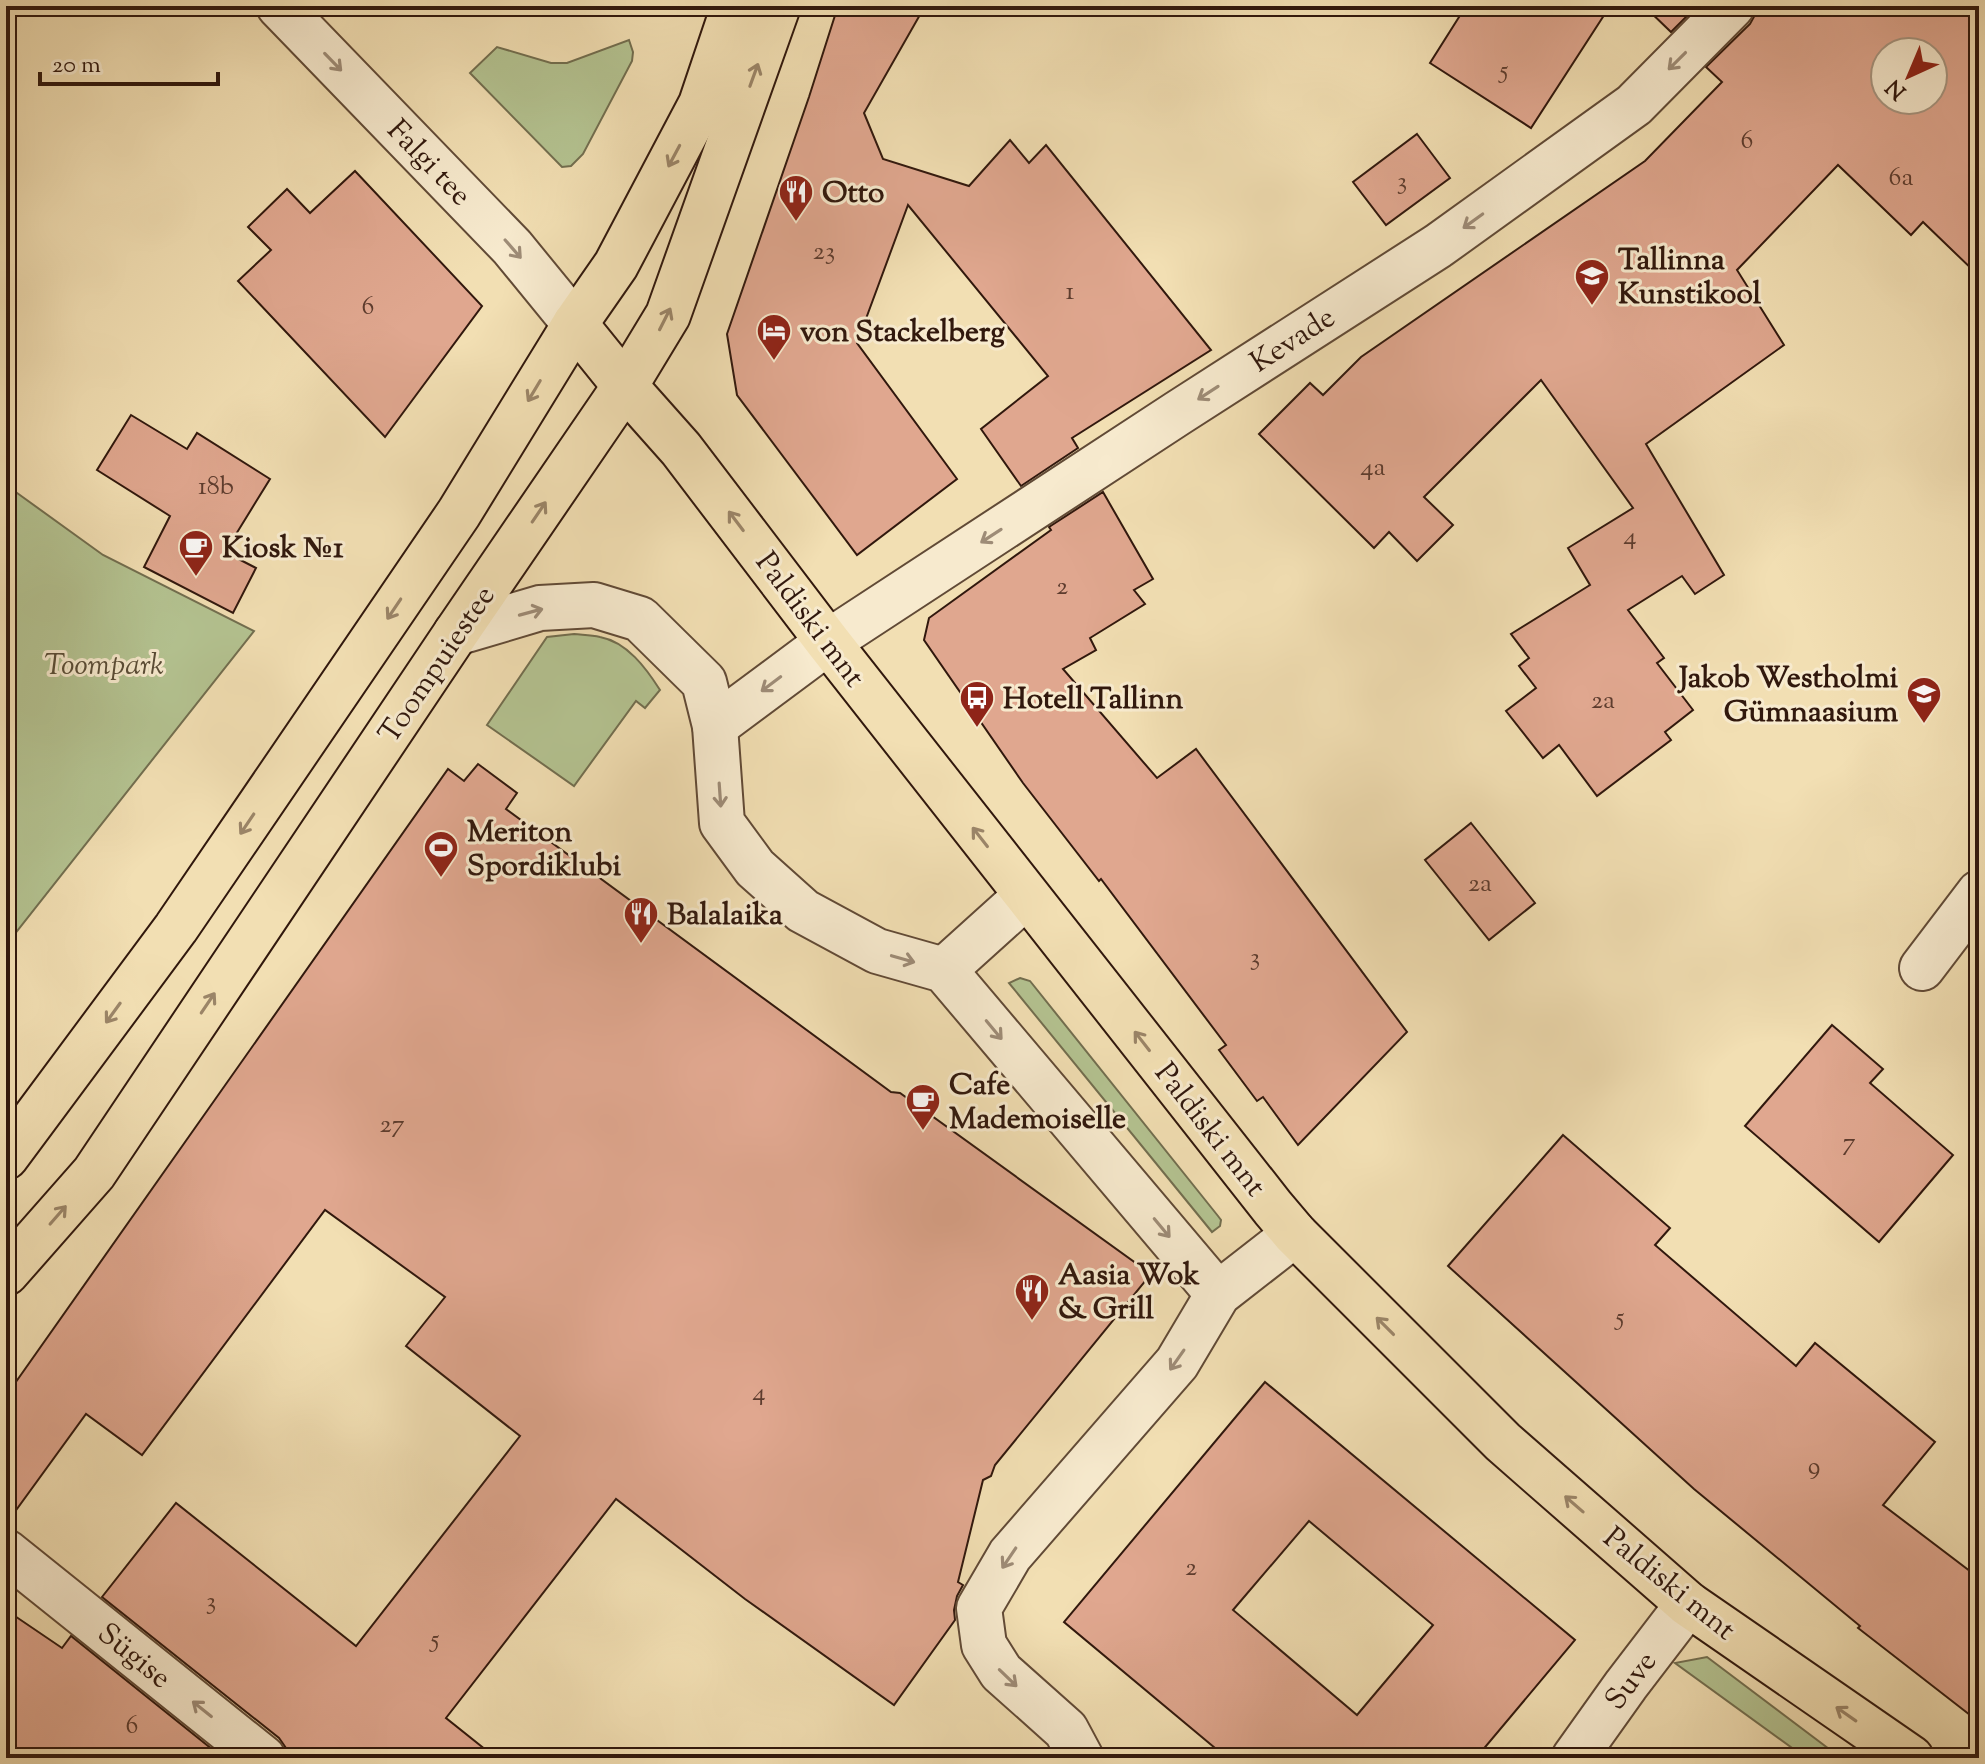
<svg xmlns="http://www.w3.org/2000/svg" width="1985" height="1764" font-family="'Sorts Mill Goudy',serif">
	<style>
		.green { fill: #b4c391; stroke: #726e4f; stroke-width: 2 }
		.building { fill: #e0a78f; stroke: #31180d; stroke-width: 2; fill-rule: evenodd }
		.lines { fill: none; stroke-linecap: round; stroke-linejoin: round }
		.minor-casing { stroke: #614a36; stroke-width: 48 }
		.major-casing { stroke: #31180d; stroke-width: 48 }
		.minor { stroke: #f7eace; stroke-width: 44 }
		.major { stroke: #f2dfb3; stroke-width: 44 }
		.oneway { stroke: #9e8c77 }
		.oneway2 { stroke: #9b8568 }
		.labels { text-anchor: middle; stroke-width: 6; stroke-linejoin: round; paint-order: stroke }
		.number-label { font-size: 26px; fill: #5d3c2e }
		.street-label { font-size: 30px; fill: #31180d; stroke: #f7eace }
		.poi-label { font-size: 30px; font-weight: bold; fill: #31180d; stroke: #f7eace; text-anchor: start }
		.park-label { font-size: 30px; font-style: italic; fill: #584b35; stroke: #f7eace }
	</style>
	<rect width="100%" height="100%" fill="#f2dfb3"/>
	<filter id="stains"><feTurbulence type="fractalNoise" baseFrequency=".0025" numOctaves="4"/><feColorMatrix values="0 0 0 0 .2 0 0 0 0 .09 0 0 0 0 .02 0 0 0 .5 -.17"/></filter>
	<radialGradient id="worn" r=".72"><stop offset=".6" stop-color="#630" stop-opacity="0"/><stop offset="1" stop-color="#630" stop-opacity=".3"/></radialGradient>
	<g class="green">
		<path d="M629,40L633,52L632,61L583,154L571,166L562,167L470,73L497,47L551,63H567Z"/>
		<path d="M6,485L103,555L254,631L6,945Z"/>
		<path d="M574,634C583,635 591,635 600,637C627,642 646,668 660,690L645,708L636,701L574,786L487,725L547,637Z"/>
		<path d="M1020,978L1030,981L1218,1216L1221,1220L1220,1226L1212,1232L1009,983Z"/>
		<path d="M1707,1657L1841,1758H1806L1675,1663Z"/>
	</g>
	<g class="building">
		<path d="M838,6H925L864,113L883,159L969,186L1010,140L1029,163L1046,145L1211,350L1072,438L1078,448L1021,486L981,429L1048,376L908,205L857,343L957,479L857,555L737,395L727,334L809,97Z"/>
		<path d="M1466,6H1610L1531,128L1430,63Z"/>
		<path d="M1644,6H1697L1671,32Z"/>
		<path d="M1756,6H1979V276L1923,222L1911,235L1838,165L1737,270L1784,345L1646,444L1724,575L1695,594L1682,576L1628,610L1664,658L1657,663L1693,710L1665,732L1671,740L1597,796L1559,745L1543,758L1506,711L1536,688L1519,666L1529,658L1511,634L1590,585L1568,548L1633,508L1541,380L1424,497L1453,525L1417,561L1389,532L1374,548L1259,434L1310,383L1323,395L1361,357L1645,161L1722,82L1706,67L1750,24L1756,13ZM1885,52H1933V100H1885Z"/>
		<path d="M1417,134L1450,178L1386,225L1353,182Z"/>
		<path d="M355,171L482,306L385,437L238,281L271,250L248,227L287,189L310,213Z"/>
		<path d="M131,415L187,449L197,433L270,479L225,552L256,568L233,613L144,567L170,516L97,470Z"/>
		<path d="M1103,492L1153,579L1134,590L1145,604L1090,638L1096,650L1063,669L1157,778L1196,749L1407,1032L1298,1145L1263,1097L1257,1101L1219,1050L1226,1045L1101,879L1099,881L1023,783L924,640L929,618L1051,530L1049,527Z"/>
		<path d="M478,764L517,793L506,809L891,1092L900,1093L1151,1274L995,1465L991,1476L983,1480L958,1582L963,1585L957,1596L954,1610L955,1620L894,1705L745,1599L616,1499L446,1718L496,1758H287L286,1748L279,1738L102,1597L176,1503L356,1646L520,1436L406,1346L445,1297L325,1210L142,1455L86,1414L6,1524V1396L448,769L464,781Z"/>
		<path d="M1471,823L1535,903L1489,940L1425,860Z"/>
		<path d="M1832,1025L1883,1069L1870,1083L1953,1155L1879,1242L1745,1126Z"/>
		<path d="M1563,1135L1670,1228L1655,1245L1796,1366L1815,1343L1935,1442L1883,1505L1979,1578V1722L1858,1628L1860,1626L1694,1489L1448,1266Z"/>
		<path d="M1265,1382L1575,1640L1476,1758H1227L1064,1622ZM1309,1521L1433,1625L1357,1715L1233,1610Z"/>
		<path d="M6,1610L62,1648L71,1636L223,1758H6Z"/>
	</g>
	<g class="lines">
		<defs>
			<g id="minor">
				<path d="M279,6L512,247L575,324"/>
				<path d="M456,633L540,608L594,605L640,619L704,682L715,726L722,823L755,868L803,911L877,951L944,970L1218,1294"/>
				<path d="M715,726L828,642L1178,413L1438,246L1634,105L1732,6"/>
				<path d="M1922,968L1979,893"/>
				<path d="M944,970L1026,896"/>
				<path d="M6,1552L263,1758"/>
				<path d="M1081,1758L1066,1730L1001,1672L984,1645L979,1608L1010,1555L1177,1363L1218,1294L1295,1234"/>
				<path d="M1574,1758L1626,1685L1688,1604"/>
			</g>
			<g id="major">
				<path d="M575,324L625,386L681,449L828,642L1273,1208L1295,1234L1503,1442L1688,1604L1911,1758"/>
				<path d="M6,1157L176,928L459,513L575,324L616,265L701,104L734,6"/>
				<path d="M6,1273L94,1173L456,633L625,386L668,315L778,6"/>
			</g>
		</defs>
		<use href="#minor" class="minor-casing"/>
		<use href="#major" class="major-casing"/>
		<use href="#minor" class="minor"/>
		<use href="#major" class="major"/>
	</g>
	<defs><path id="oneway-shaft" d="M-6 0H5M1.5-3L5.5 0L1.5 3" fill="none" stroke-width="1.6" stroke-linecap="round" stroke-linejoin="round" transform="scale(2)"/></defs>
	<g class="oneway">
		<use href="#oneway-shaft" transform="translate(1677 61) rotate(135)"/>
		<use href="#oneway-shaft" transform="translate(333 62) rotate(46)"/>
		<use href="#oneway-shaft" transform="translate(1473 221) rotate(144)"/>
		<use href="#oneway-shaft" transform="translate(513 249) rotate(49)"/>
		<use href="#oneway-shaft" transform="translate(1208 393) rotate(147)"/>
		<use href="#oneway-shaft" transform="translate(991 536) rotate(147)"/>
		<use href="#oneway-shaft" transform="translate(531 612) rotate(-15)"/>
		<use href="#oneway-shaft" transform="translate(771 684) rotate(143)"/>
		<use href="#oneway-shaft" transform="translate(720 795) rotate(86)"/>
		<use href="#oneway-shaft" transform="translate(903 959) rotate(16)"/>
		<use href="#oneway-shaft" transform="translate(994 1030) rotate(50)"/>
		<use href="#oneway-shaft" transform="translate(1162 1228) rotate(50)"/>
		<use href="#oneway-shaft" transform="translate(1177 1360) rotate(125)"/>
		<use href="#oneway-shaft" transform="translate(1009 1558) rotate(124)"/>
		<use href="#oneway-shaft" transform="translate(1008 1678) rotate(44)"/>
		<use href="#oneway-shaft" transform="translate(202 1709) rotate(-141)"/>
	</g>
	<g class="oneway2">
		<use href="#oneway-shaft" transform="translate(754 75) rotate(-70)"/>
		<use href="#oneway-shaft" transform="translate(674 156) rotate(118)"/>
		<use href="#oneway-shaft" transform="translate(665 319) rotate(-63)"/>
		<use href="#oneway-shaft" transform="translate(534 391) rotate(121)"/>
		<use href="#oneway-shaft" transform="translate(539 512) rotate(-56)"/>
		<use href="#oneway-shaft" transform="translate(736 521) rotate(-127)"/>
		<use href="#oneway-shaft" transform="translate(394 609) rotate(124)"/>
		<use href="#oneway-shaft" transform="translate(247 824) rotate(124)"/>
		<use href="#oneway-shaft" transform="translate(980 837) rotate(-128)"/>
		<use href="#oneway-shaft" transform="translate(208 1003) rotate(-56)"/>
		<use href="#oneway-shaft" transform="translate(113 1013) rotate(126)"/>
		<use href="#oneway-shaft" transform="translate(1142 1041) rotate(-128)"/>
		<use href="#oneway-shaft" transform="translate(58 1215) rotate(-49)"/>
		<use href="#oneway-shaft" transform="translate(1385 1326) rotate(-135)"/>
		<use href="#oneway-shaft" transform="translate(1574 1504) rotate(-139)"/>
		<use href="#oneway-shaft" transform="translate(1846 1714) rotate(-145)"/>
	</g>
	<defs>
		<symbol id="restaurant-pin" viewBox="-11 -11 22 30"><path d="M0 17L-7.5 6A9.5 9.5 0 1 1 7.5 6Z" fill="#8f2418" stroke="#f7eace"/><path d="M-5-6h1v4h1v-4h1v4h1v-4h1v5L-1.5 .5V6h-2V.5L-5-1ZM5-6V6H3V1.5H1.5Q1.5-4 5-6Z" fill="#fff"/></symbol>
		<symbol id="school-pin" viewBox="-11 -11 22 30"><path d="M0 17L-7.5 6A9.5 9.5 0 1 1 7.5 6Z" fill="#8f2418" stroke="#f7eace"/><path d="M0-5L7-2L0 1L-7-2ZM-4 1L0 2.5L4 1V4Q0 6-4 4Z" fill="#fff"/></symbol>
		<symbol id="hotel-pin" viewBox="-11 -11 22 30"><path d="M0 17L-7.5 6A9.5 9.5 0 1 1 7.5 6Z" fill="#8f2418" stroke="#f7eace"/><path d="M-6-4.5h1.5V1H6V5H4.5V3h-9V5H-6ZM-4 0a1.8 1.8 0 1 1 3.6 0ZM.5 0V-2.5h3Q6-2.5 6 0Z" fill="#fff"/></symbol>
		<symbol id="cafe-pin" viewBox="-11 -11 22 30"><path d="M0 17L-7.5 6A9.5 9.5 0 1 1 7.5 6Z" fill="#8f2418" stroke="#f7eace"/><path d="M-5.5-4.5H6V0H3Q3 3.5 0 3.5H-2.5Q-5.5 3.5-5.5 0ZM3-3.2v2h1.7v-2ZM-6 4.5H4V6H-6Z" fill="#fff"/></symbol>
		<symbol id="bus-pin" viewBox="-11 -11 22 30"><path d="M0 17L-7.5 6A9.5 9.5 0 1 1 7.5 6Z" fill="#8f2418" stroke="#f7eace"/><path d="M-5-6H5V4H4V6H2V4H-2V6H-4V4H-5ZM-3.5-4V0h7V-4ZM-3.5 1.2v1.5H-2V1.2ZM2 1.2v1.5H3.5V1.2Z" fill="#fff"/></symbol>
		<symbol id="stadium-pin" viewBox="-11 -11 22 30"><path d="M0 17L-7.5 6A9.5 9.5 0 1 1 7.5 6Z" fill="#8f2418" stroke="#f7eace"/><path d="M0-5a6.5 5 0 1 0 0 10a6.5 5 0 1 0 0-10ZM-3.5-1.8h7v3.6h-7Z" fill="#fff"/></symbol>
	</defs>
	<g fill-rule="evenodd">
		<use href="#restaurant-pin" x="776" y="172" width="40" height="54"/>
		<use href="#school-pin" x="1572" y="256" width="40" height="54"/>
		<use href="#hotel-pin" x="754" y="311" width="40" height="54"/>
		<use href="#cafe-pin" x="176" y="527" width="40" height="54"/>
		<use href="#school-pin" x="1904" y="674" width="40" height="54"/>
		<use href="#bus-pin" x="957" y="678" width="40" height="54"/>
		<use href="#stadium-pin" x="421" y="828" width="40" height="54"/>
		<use href="#restaurant-pin" x="621" y="894" width="40" height="54"/>
		<use href="#cafe-pin" x="903" y="1081" width="40" height="54"/>
		<use href="#restaurant-pin" x="1012" y="1271" width="40" height="54"/>
	</g>
	<g class="labels">
		<g class="number-label">
			<text x="1504" y="78">5</text>
			<text x="1747" y="148">6</text>
			<text x="1901" y="185">6a</text>
			<text x="1402" y="189">3</text>
			<text x="824" y="259">23</text>
			<text x="1070" y="299">1</text>
			<text x="368" y="314">6</text>
			<text x="1373" y="475">4a</text>
			<text x="216" y="494">18b</text>
			<text x="1630" y="544">4</text>
			<text x="1062" y="594">2</text>
			<text x="1603" y="708">2a</text>
			<text x="1480" y="891">2a</text>
			<text x="1255" y="965">3</text>
			<text x="392" y="1132">27</text>
			<text x="1849" y="1150">7</text>
			<text x="1620" y="1325">5</text>
			<text x="759" y="1400">4</text>
			<text x="1814" y="1474">9</text>
			<text x="1191" y="1575">2</text>
			<text x="211" y="1609">3</text>
			<text x="435" y="1647">5</text>
			<text x="132" y="1733">6</text>
		</g>
		<g class="street-label">
			<text transform="translate(430 162) rotate(46)" y="10">Falgi tee</text>
			<text transform="translate(1292 339) rotate(-33)" y="10">Kevade</text>
			<text transform="translate(811 619) rotate(53)" y="10">Paldiski mnt</text>
			<text transform="translate(436 664) rotate(-56)" y="10">Toompuiestee</text>
			<text transform="translate(1211 1129) rotate(52)" y="10">Paldiski mnt</text>
			<text transform="translate(1670 1583) rotate(39)" y="10">Paldiski mnt</text>
			<text transform="translate(135 1655) rotate(39)" y="10">Sügise</text>
			<text transform="translate(1630 1680) rotate(-53)" y="10">Suve</text>
		</g>
		<g class="poi-label">
			<text x="822" y="202">Otto</text>
			<text x="1618" y="269">Tallinna<tspan x="1618" dy="34">Kunstikool</tspan></text>
			<text x="800" y="341">von Stackelberg</text>
			<text x="222" y="557">Kiosk №1</text>
			<text x="1898" y="687" text-anchor="end">Jakob Westholmi<tspan x="1898" dy="34">Gümnaasium</tspan></text>
			<text x="1003" y="708">Hotell Tallinn</text>
			<text x="467" y="841">Meriton<tspan x="467" dy="34">Spordiklubi</tspan></text>
			<text x="667" y="924">Balalaika</text>
			<text x="949" y="1094">Cafe<tspan x="949" dy="34">Mademoiselle</tspan></text>
			<text x="1058" y="1284">Aasia Wok<tspan x="1058" dy="34">&amp; Grill</tspan></text>
		</g>
		<g class="park-label">
			<text x="104" y="674">Toompark</text>
		</g>
	</g>
	<rect width="1985" height="1764" fill="none" stroke="#f2dfb3" stroke-width="32"/>
	<rect x="8" y="8" width="1969" height="1748" fill="none" stroke="#31180d" stroke-width="4"/>
	<rect x="16" y="16" width="1953" height="1732" fill="none" stroke="#31180d" stroke-width="2"/>
	<g transform="translate(1909 76) rotate(224)"><circle r="38" fill="#f7eace" stroke="#a89681" stroke-width="2"/>
	<path d="M0-6L14 30L0 20L-14 30Z" fill="#8f2418"/>
	<text y="-12" font-size="22" font-weight="bold" text-anchor="middle" fill="#31180d">N</text>
	</g>
	<path d="M40 72v12h178v-12" fill="none" stroke="#31180d" stroke-width="4"/>
	<text x="52" y="72" font-size="24" fill="#31180d" stroke="#f7eace" stroke-width="6" paint-order="stroke">20 m</text>
	<rect width="100%" height="100%" filter="url(#stains)"/>
	<rect width="100%" height="100%" fill="url(#worn)"/>
</svg>
